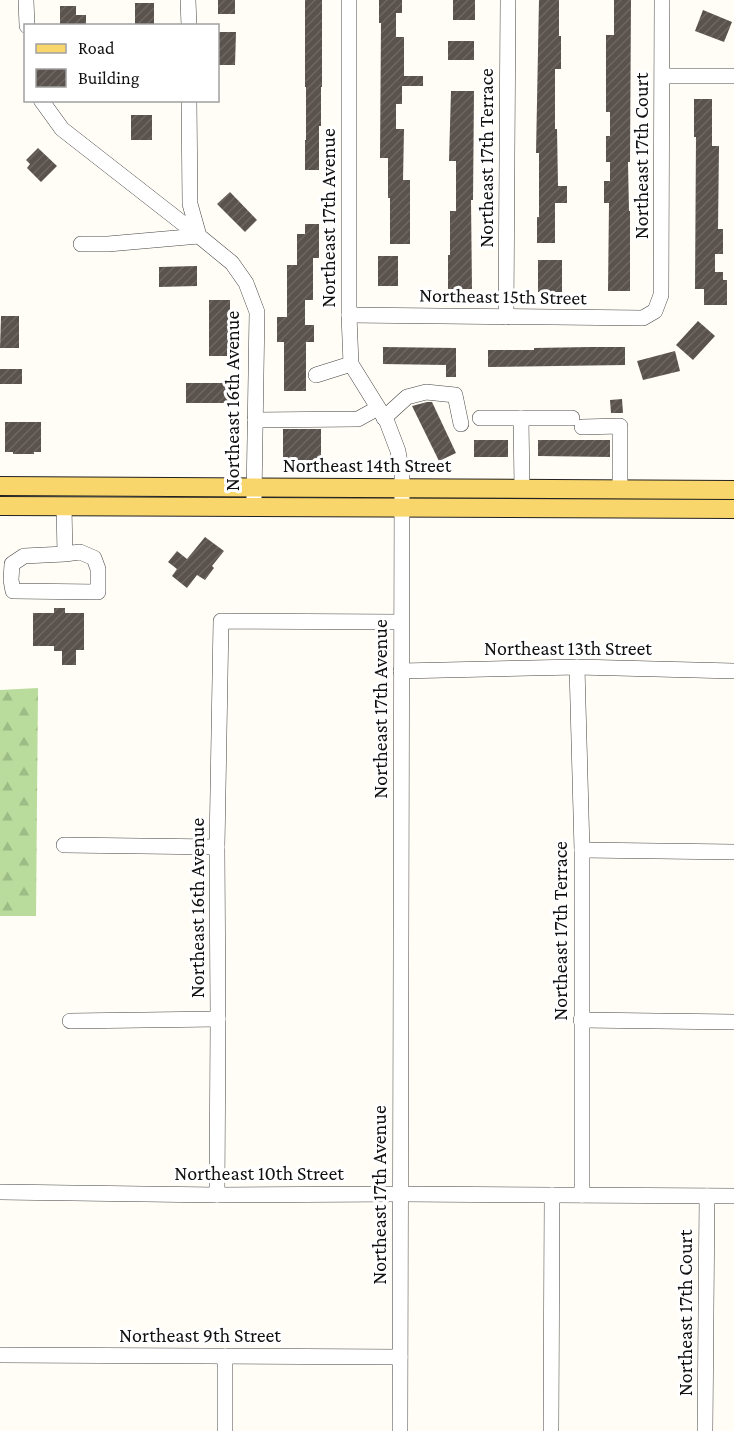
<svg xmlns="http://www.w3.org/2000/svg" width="734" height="1431" font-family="'Crimson Pro',serif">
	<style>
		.forest { fill: url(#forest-firs) }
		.building { fill: url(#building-hatch) }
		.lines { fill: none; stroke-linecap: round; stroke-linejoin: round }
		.minor-casing { stroke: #444; stroke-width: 16 }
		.major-casing { stroke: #222; stroke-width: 20 }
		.minor { stroke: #fff; stroke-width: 15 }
		.major { stroke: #f9d66b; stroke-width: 18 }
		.labels { text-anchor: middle; stroke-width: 6; stroke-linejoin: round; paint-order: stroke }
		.street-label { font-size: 20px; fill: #111; stroke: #fff }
	</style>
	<defs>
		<pattern id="forest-firs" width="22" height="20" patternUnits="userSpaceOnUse" patternTransform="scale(1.5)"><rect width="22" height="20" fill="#b9dc9c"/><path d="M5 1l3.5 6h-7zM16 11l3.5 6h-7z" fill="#9ebc85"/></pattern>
		<pattern id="building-hatch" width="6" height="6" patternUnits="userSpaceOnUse" patternTransform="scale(1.5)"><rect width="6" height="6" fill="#5a524d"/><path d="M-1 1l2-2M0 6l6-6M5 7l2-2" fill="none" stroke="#6d6662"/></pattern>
	</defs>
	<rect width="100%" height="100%" fill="#fffdf5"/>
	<path class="forest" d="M38,688L36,916H0V690Z"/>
	<g class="building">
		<rect x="218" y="0" width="17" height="14"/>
		<path d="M305,0H322V87H321V126H319V170H305V140H306V87H305Z"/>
		<path d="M379,0H402V13H396V37H404V76H423V86H402V104H396V129H404L403,180H410V244H390V198H388V158H380L381,23H379Z"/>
		<rect x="453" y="0" width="22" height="20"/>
		<path d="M539,0H559V36H561V69H555V129H557L558,186H567V203H555V243H537V217H539V153H536Z"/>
		<path d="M614,0H631L630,162H628L629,211H630V291H608L609,203H604V181H610V162H606V136H610V112H606V35H614Z"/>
		<rect x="135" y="3" width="19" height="23"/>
		<path d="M60,6H76V15H86V26H60Z"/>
		<path d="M703,10L732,22L724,42L695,31Z"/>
		<path d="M219,32H236L235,65H219Z"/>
		<rect x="448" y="41" width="26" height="19"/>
		<path d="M451,91H474L473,200H471L472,289H448V255H450V211H456V161H449Z"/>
		<path d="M694,99H712V146H719L718,229H723V254H715V272H723V280H727V305H704V289H695L696,137H694Z"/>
		<rect x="131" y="115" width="21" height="25"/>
		<path d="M38,148L57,166L41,182L27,168L30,164L26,160Z"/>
		<path d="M230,192L257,220L245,232L217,204Z"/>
		<path d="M305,224H319V258H313V300H305V325H314V342H306V391H284V342H277V317H287V265H297V234H305Z"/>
		<rect x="378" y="256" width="20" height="30"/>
		<rect x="538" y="260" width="24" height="32"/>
		<path d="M197,266V286L159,287V267Z"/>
		<rect x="209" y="300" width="21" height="56"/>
		<path d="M1,316H19V348H0Z"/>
		<path d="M698,321L715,336L693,360L676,345Z"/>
		<path d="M383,347L456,348V377H446V365L383,364Z"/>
		<path d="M590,347H625V365L488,367V350H534V348Z"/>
		<path d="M675,351L680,371L643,380L637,361Z"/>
		<rect x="0" y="369" width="22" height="15"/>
		<rect x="186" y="383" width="43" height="20"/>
		<path d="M622,399L623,413H611L610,400Z"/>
		<path d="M427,402H432L456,453L439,461L412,406Z"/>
		<path d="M5,422H41V452H34V454H13V452H5Z"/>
		<rect x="283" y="429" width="38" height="31"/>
		<rect x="474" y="440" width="34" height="17"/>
		<path d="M538,440H610V457L538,456Z"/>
		<path d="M205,537L224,551L212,566L214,568L205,580L197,575L187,588L172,576L177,569L168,562L177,551L187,559Z"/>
		<path d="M54,608H65V613H84V650H76V665H62V651H54V646H33V613H54Z"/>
	</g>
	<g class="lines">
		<defs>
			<g id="minor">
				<path d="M26,0L27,26"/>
				<path d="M188,0L189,26"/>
				<path d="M349,0V315L351,364L387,422L398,451L402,474L400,1431"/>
				<path d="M663,76H734"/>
				<path d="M41,100L62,129L199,236"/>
				<path d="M189,100L190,204L199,236L232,263L246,283L257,312L254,498"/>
				<path d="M81,244H108L199,236"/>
				<path d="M349,315L643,318L655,311L661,295L662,0"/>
				<path d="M506,317L508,0"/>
				<path d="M316,375L351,364"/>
				<path d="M384,418L407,397L426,392L455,395L461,424"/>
				<path d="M480,418H521L522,488"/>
				<path d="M521,418H572"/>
				<path d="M255,420L358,419L378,408"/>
				<path d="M582,427L620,426V489"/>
				<path d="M64,507L65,554L80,552L94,558L98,569V592L13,591L11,580L12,564L24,556L65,554"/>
				<path d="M577,667L582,850V1195"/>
				<path d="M401,671L577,667L734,671"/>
				<path d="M64,845L217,847"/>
				<path d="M582,850L734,852"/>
				<path d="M581,1020L734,1022"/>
				<path d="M70,1021L218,1019"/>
				<path d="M0,1192L217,1195L400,1194L734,1196"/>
				<path d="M217,1195L218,1019L217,847L221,621L401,622"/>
				<path d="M0,1355L400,1357"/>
				<path d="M225,1431V1356"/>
				<path d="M551,1431L552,1195"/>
				<path d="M705,1431L707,1196"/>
			</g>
			<g id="major">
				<path d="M0,486L734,490"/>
				<path d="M0,506L734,509"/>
			</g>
		</defs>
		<use href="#minor" class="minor-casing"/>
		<use href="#major" class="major-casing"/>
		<use href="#minor" class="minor"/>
		<use href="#major" class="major"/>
	</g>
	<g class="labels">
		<g class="street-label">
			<text transform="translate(641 156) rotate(-90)" y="7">Northeast 17th Court</text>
			<text transform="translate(486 158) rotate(-90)" y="7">Northeast 17th Terrace</text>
			<text transform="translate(328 218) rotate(-90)" y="7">Northeast 17th Avenue</text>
			<text transform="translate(503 296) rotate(1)" y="7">Northeast 15th Street</text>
			<text transform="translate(232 401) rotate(-90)" y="7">Northeast 16th Avenue</text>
			<text x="367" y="472">Northeast 14th Street</text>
			<text x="568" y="655">Northeast 13th Street</text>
			<text transform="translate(380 709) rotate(-90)" y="7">Northeast 17th Avenue</text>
			<text transform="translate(197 908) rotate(-90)" y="7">Northeast 16th Avenue</text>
			<text transform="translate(560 931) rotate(-90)" y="7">Northeast 17th Terrace</text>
			<text x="259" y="1180">Northeast 10th Street</text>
			<text transform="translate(379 1195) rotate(-90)" y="7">Northeast 17th Avenue</text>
			<text transform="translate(685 1313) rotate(-90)" y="7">Northeast 17th Court</text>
			<text x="200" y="1342">Northeast 9th Street</text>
		</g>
	</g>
	<rect x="24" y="24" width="195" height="78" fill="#ffffff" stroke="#a0a0a0" stroke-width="1.5"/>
	<rect x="36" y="44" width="30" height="9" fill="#f9d66b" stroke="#a0a0a0" stroke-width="1.5"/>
	<text x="78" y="54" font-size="18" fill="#111111">Road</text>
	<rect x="36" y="69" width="30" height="18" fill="url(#building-hatch)" stroke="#a0a0a0" stroke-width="1.5"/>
	<text x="78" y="84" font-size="18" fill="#111111">Building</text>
</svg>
